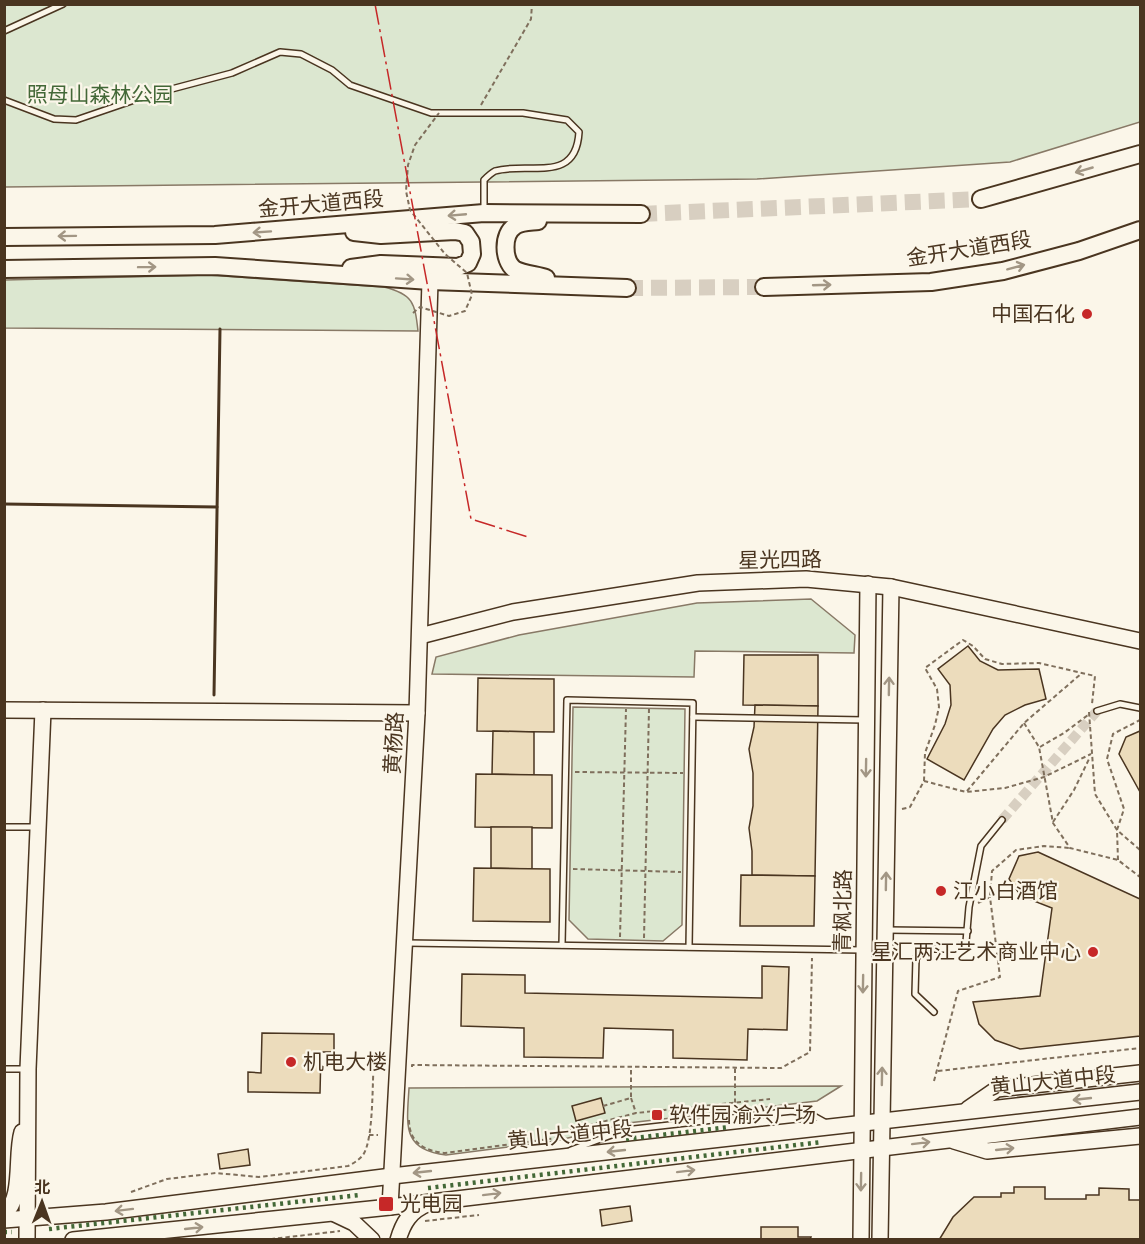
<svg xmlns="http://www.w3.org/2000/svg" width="1145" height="1244" font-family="'Source Sans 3','Noto Sans SC',sans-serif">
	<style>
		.green { fill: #dce7d0; stroke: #887966; stroke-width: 1.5 }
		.building { fill: #ecdcbc; stroke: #4a3520; stroke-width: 1.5 }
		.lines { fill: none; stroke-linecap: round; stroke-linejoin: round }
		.street-tunnel { stroke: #d8cfc1; stroke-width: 10; stroke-dasharray: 10 5; stroke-linecap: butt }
		.primary-tunnel { stroke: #d8cfc1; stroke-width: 16; stroke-dasharray: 16 8; stroke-linecap: butt }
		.lane-casing { stroke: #4a3520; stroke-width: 8 }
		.secondary-casing { stroke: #4a3520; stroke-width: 18 }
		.primary-casing { stroke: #4a3520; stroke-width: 20 }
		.path { stroke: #7f6f5c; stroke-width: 2; stroke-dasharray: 4.5 3; stroke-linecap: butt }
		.lane { stroke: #fbf6e9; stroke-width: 5 }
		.secondary { stroke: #fbf6e9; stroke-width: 15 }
		.primary { stroke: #fbf6e9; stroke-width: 16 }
		.path-bridge { stroke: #7f6f5c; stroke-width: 2; stroke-dasharray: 4.5 3; stroke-linecap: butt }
		.hedge { stroke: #436837; stroke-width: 4.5; stroke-dasharray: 3 4.5; stroke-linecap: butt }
		.wall { stroke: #4a3520; stroke-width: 3 }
		.power { stroke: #c62828; stroke-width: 1.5; stroke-dasharray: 21 4.5 3 4.5; stroke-linecap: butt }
		.oneway { stroke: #a29684 }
		.poi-dot { fill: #c62828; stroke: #fbf6e9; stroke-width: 2 }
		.labels { text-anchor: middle; stroke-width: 4.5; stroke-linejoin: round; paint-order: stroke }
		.park-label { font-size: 21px; fill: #436837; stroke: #fbf6e9 }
		.street-label { font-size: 21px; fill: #4a3520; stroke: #fbf6e9 }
		.poi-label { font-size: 21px; fill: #4a3520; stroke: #fbf6e9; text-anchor: start }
	</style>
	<rect width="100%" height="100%" fill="#fbf6e9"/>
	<g class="green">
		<path d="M4,5H1140V122L1010,162L757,179L5,187Z"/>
		<path d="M208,275L384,287C413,294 415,303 418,331L5,328V280Z"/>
		<path d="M811,599L855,635L854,653L695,651L694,677L432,674L436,657L519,635L697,603Z"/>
		<path d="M573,707L685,709L682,925L663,941L588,939L569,920Z"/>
		<path d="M841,1086L817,1101L628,1123L556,1141L446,1155C401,1150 407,1124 409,1088Z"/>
	</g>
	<g class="building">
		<path d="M968,646L980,661L998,670L1039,669L1046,699L1025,705L1005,715L993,729L964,780L927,759L945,724L951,705L950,685L938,669Z"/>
		<path d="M744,655H818V706L743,705Z"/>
		<path d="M478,678L554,679V732L477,731Z"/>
		<path d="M755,705L818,706L815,876L752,875V851L749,828L753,806V773L749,749L754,727Z"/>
		<path d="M493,731L534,732V775L492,774Z"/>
		<path d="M1140,731V792L1119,754L1126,737Z"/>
		<path d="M476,774L552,775V828L475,827Z"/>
		<path d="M491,827H532V869L491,868Z"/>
		<path d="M1038,852L1140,899V1036L1020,1049L995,1040L979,1024L973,1002L1040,996L1052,908L1021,896L1009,879L1019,856Z"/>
		<path d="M474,868L550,869V922L473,921Z"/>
		<path d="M741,875L815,876L814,926H740Z"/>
		<path d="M762,966L789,967L787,1030L748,1029L747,1060L673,1058V1030L604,1028L603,1058L524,1057V1028L461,1026L462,974L525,975V993L762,998Z"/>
		<path d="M262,1033L334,1034V1052H321L320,1093L248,1092V1072L261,1073Z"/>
		<path d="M601,1098L605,1113L576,1121L572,1106Z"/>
		<path d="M248,1149L250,1165L220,1169L218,1154Z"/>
		<path d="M1014,1187H1045V1199H1086V1195H1099V1188L1129,1189V1200H1140V1240H939L953,1217L974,1197H1001V1193H1014Z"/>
		<path d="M630,1206L632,1221L602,1226L600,1210Z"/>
		<path d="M761,1227H798V1237H811L810,1240H761Z"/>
	</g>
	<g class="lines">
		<path class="street-tunnel" d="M1002,820L1097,711"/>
		<g class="primary-tunnel">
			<path d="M641,214L981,199"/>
			<path d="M627,288L764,287"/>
		</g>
		<defs>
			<g id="lane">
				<path d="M4,31L63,4"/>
				<path d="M4,100L54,119L76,120L149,95L232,73L280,52L301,54L332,70L350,85L431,113H523L567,120L579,132C576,185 529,161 495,171C491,173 487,177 484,180V211"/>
				<path d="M1097,711L1120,704L1140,708"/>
				<path d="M693,717L865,720"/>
				<path d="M4,827H36"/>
				<path d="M887,930L968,931"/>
				<path d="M406,943L862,950"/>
				<path d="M562,945L567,700L693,703L689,947"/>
				<path d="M934,1012L915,994L916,958L926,949H954L966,942L969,907L981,846L1002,820"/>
				<path d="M4,1069H27"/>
				<path d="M571,1150L625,1130L792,1111L810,1114L828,1124"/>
			</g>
			<g id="secondary">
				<path d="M420,636L513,612L698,583L806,579L891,587L1140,641"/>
				<path d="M4,710L417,713"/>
				<path d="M968,1109L997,1089L1140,1073"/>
				<path d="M954,1141L987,1151L1140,1136"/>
				<path d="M390,1207L417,713L430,281"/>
				<path d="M4,1214C24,1198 15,1156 22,1132"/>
				<path d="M335,1214L354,1223L372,1240"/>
				<path d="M4,1220L106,1212L392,1176L1140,1092"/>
				<path d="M27,1240L28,1069L43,710"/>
				<path d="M73,1240L390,1207L1140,1117"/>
				<path d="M398,1240C403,1223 410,1211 427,1204"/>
				<path d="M861,1240L868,584"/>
				<path d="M880,1240L891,587"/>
			</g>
			<g id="primary">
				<path d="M981,199L1140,154"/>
				<path d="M538,221C531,222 520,222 515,226C502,234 503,260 514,269C522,274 537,275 546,278"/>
				<path d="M4,237L215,235L484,213L641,214"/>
				<path d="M351,268L381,264L458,267L468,263L472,254L471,242L465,233L455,231L381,235L354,232"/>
				<path d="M4,269L215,266L430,281L627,288"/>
				<path d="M764,287L931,282L1003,271L1079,251L1140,230"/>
			</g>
		</defs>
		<use href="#lane" class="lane-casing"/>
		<use href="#secondary" class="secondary-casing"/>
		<use href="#primary" class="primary-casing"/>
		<g class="path">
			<path d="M481,105L531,19L532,4"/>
			<path d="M1089,712L1095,794L1117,830L1140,850"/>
			<path d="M1024,723L1039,747L1053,823L1070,848L1118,860L1140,877"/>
			<path d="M1040,747L1064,733L1088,715"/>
			<path d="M575,772L683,773"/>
			<path d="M924,781L925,753L935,725L939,707L937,689L925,668L963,640L973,646L985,659L1002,664L1039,663L1095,676L1092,704"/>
			<path d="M967,791L1024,723L1082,673"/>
			<path d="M902,809L910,807L924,781L966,792L1005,788L1044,777L1091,754"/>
			<path d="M1053,822L1074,790L1090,757"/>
			<path d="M1118,860L1117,830L1124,809L1107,759L1113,734L1140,720"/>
			<path d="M573,869L681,872"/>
			<path d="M978,903L990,897L992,871L1016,850L1044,846L1070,848"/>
			<path d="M620,937L626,709"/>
			<path d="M644,938L649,709"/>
			<path d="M412,1067V1065L781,1068L810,1052L812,958"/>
			<path d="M938,1071L1140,1048"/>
			<path d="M934,1081L958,991L1000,977L990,897"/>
			<path d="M631,1098L636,1113"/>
			<path d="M735,1103V1067"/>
			<path d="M603,1106L631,1098V1067"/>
			<path d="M409,1120C409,1143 425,1151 445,1153L557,1138L564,1132L636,1113L770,1099"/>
			<path d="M369,1135H378"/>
			<path d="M131,1192L167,1179L216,1173L259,1177L348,1166C354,1163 359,1160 363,1155C374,1139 372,1081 374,1059"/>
			<path d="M425,1221L479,1215"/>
			<path d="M263,1240L340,1231"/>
		</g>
		<use href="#lane" class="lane"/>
		<use href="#secondary" class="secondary"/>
		<use href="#primary" class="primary"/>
		<path class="path-bridge" d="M413,313L420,307L449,316L465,311L472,295L467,273L445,254L410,210L406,191L408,165L415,145L439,113"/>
		<g class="hedge">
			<path d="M626,1139L730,1127"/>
			<path d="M428,1188L822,1142"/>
			<path d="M49,1229L360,1195"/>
			<path d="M4,1232H12"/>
		</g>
		<g class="wall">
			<path d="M4,504L217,507"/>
			<path d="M214,695L220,329"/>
		</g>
		<path class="power" d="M375,4L471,519L528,537"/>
	</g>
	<defs><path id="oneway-shaft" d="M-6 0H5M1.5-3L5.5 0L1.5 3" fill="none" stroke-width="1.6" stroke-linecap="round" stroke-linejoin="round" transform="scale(1.5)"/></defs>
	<g class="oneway">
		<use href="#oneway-shaft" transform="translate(1084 170) rotate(164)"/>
		<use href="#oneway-shaft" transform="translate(457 215) rotate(175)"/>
		<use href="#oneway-shaft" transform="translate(262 232) rotate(176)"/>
		<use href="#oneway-shaft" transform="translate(67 236) rotate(179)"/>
		<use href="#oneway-shaft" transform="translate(147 267) rotate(-1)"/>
		<use href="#oneway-shaft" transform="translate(1016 267) rotate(-15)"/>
		<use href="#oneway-shaft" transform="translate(405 279) rotate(4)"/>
		<use href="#oneway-shaft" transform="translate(822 285) rotate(-2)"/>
		<use href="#oneway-shaft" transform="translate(889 686) rotate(-89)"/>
		<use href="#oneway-shaft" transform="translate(866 768) rotate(91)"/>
		<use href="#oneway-shaft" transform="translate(886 881) rotate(-89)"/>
		<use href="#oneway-shaft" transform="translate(863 984) rotate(91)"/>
		<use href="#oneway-shaft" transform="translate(882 1076) rotate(-89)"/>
		<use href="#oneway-shaft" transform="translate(1082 1099) rotate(174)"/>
		<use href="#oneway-shaft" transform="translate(921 1143) rotate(-7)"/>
		<use href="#oneway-shaft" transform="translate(1005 1149) rotate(-6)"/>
		<use href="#oneway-shaft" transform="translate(616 1151) rotate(174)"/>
		<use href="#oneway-shaft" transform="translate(686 1171) rotate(-7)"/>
		<use href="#oneway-shaft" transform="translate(422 1172) rotate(174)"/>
		<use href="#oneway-shaft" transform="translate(861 1182) rotate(91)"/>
		<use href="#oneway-shaft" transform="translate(492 1194) rotate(-7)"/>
		<use href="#oneway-shaft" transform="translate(124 1210) rotate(173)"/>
		<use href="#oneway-shaft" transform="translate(194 1228) rotate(-6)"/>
	</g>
	<g class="poi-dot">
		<circle cx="1087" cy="314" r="6"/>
		<circle cx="941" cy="891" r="6"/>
		<circle cx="1093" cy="952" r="6"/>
		<circle cx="291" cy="1062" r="6"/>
		<rect x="651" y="1109" width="12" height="12" rx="3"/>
		<rect x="378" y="1196" width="16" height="16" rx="3"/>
	</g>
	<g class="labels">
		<g class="park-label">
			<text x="100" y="102">照母山森林公园</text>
		</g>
		<g class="street-label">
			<text transform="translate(321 204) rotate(-5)" y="7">金开大道西段</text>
			<text transform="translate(969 249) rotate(-9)" y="7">金开大道西段</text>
			<text transform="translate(780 560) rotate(-1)" y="7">星光四路</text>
			<text transform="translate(394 743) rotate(-87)" y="7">黄杨路</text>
			<text transform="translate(843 911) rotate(-89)" y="7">青枫北路</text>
			<text transform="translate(1053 1081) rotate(-6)" y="7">黄山大道中段</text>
			<text transform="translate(570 1135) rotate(-6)" y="7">黄山大道中段</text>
		</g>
		<g class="poi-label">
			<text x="1075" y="321" text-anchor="end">中国石化</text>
			<text x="953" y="898">江小白酒馆</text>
			<text x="1081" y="959" text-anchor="end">星汇两江艺术商业中心</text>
			<text x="303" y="1069">机电大楼</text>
			<text x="669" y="1122">软件园渝兴广场</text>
			<text x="400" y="1211">光电园</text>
		</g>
	</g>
	<rect width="1145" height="1244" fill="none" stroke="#4a3520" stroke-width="12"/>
	<g transform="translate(42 1202) rotate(1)" stroke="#fbf6e9" stroke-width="4.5" paint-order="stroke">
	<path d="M0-4.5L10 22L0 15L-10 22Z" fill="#4a3520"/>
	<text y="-9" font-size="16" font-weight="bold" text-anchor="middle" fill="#4a3520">北</text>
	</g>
</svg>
